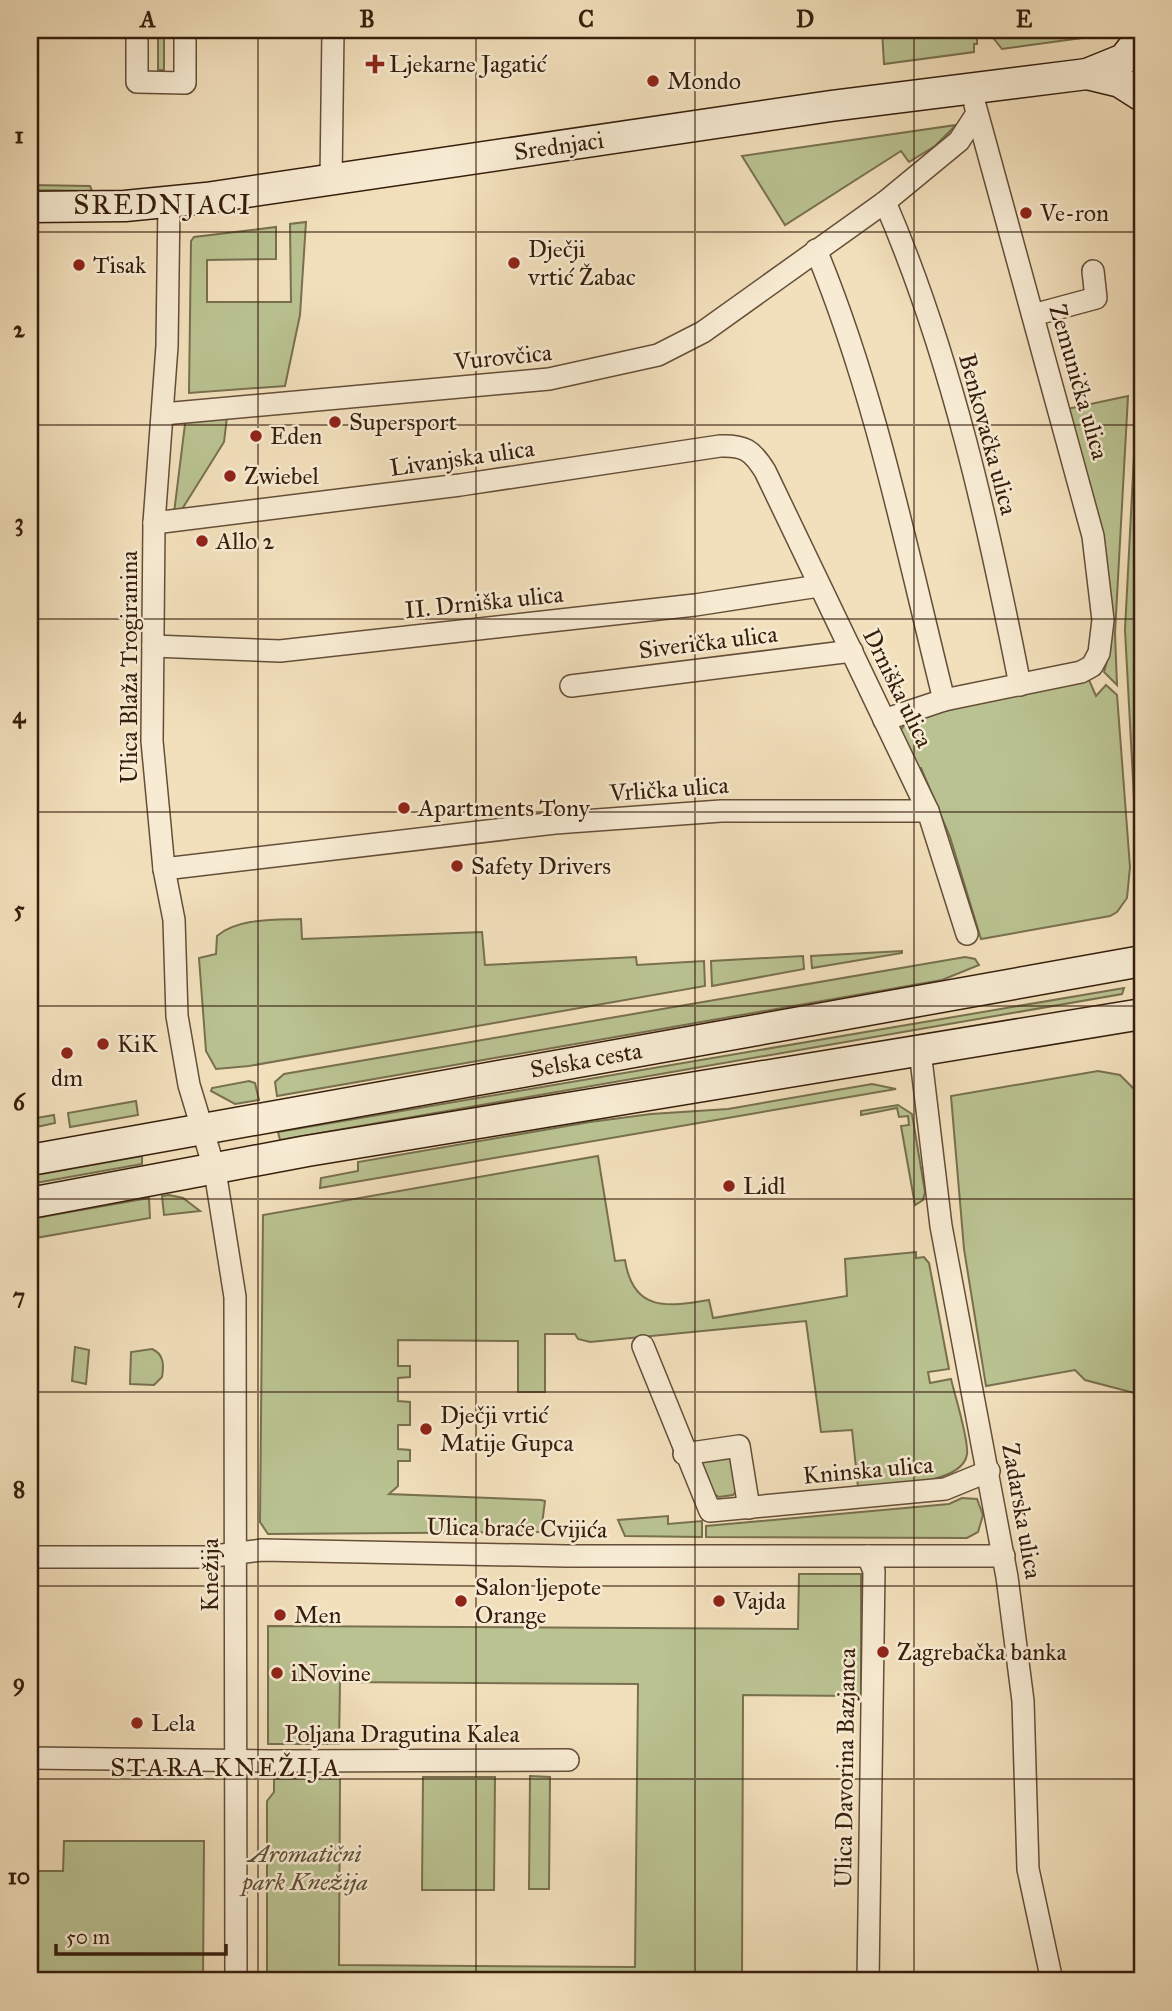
<svg xmlns="http://www.w3.org/2000/svg" width="1172" height="2011" font-family="'IM FELL Great Primer',serif">
	<style>
		.green { fill: #bac291; stroke: #78704e; stroke-width: 2 }
		.lines { fill: none; stroke-linecap: round; stroke-linejoin: round }
		.street-casing { stroke: #654e38; stroke-width: 24 }
		.secondary-casing { stroke: #361e0c; stroke-width: 33 }
		.street { stroke: #f7ebd3; stroke-width: 21 }
		.secondary { stroke: #f7ebd3; stroke-width: 30 }
		.grid { fill: none; stroke: #361e0c; stroke-width: 2; stroke-opacity: 0.55 }
		.poi-dot { fill: #8f2418; stroke: #f7ebd3; stroke-width: 2.5 }
		.labels { text-anchor: middle; stroke-width: 5; stroke-linejoin: round; paint-order: stroke }
		.poi-label { font-size: 24px; fill: #361e0c; stroke: #f7ebd3; text-anchor: start }
		.street-label { font-size: 24px; fill: #361e0c; stroke: #f7ebd3 }
		.park-label { font-size: 24px; font-style: italic; fill: #5e4f34; stroke: #f7ebd3 }
		.neighbourhood-label { font-size: 26px; letter-spacing: 2px; fill: #361e0c; stroke: #f7ebd3 }
		.quarter-label { font-size: 28px; letter-spacing: 2px; fill: #361e0c; stroke: #f7ebd3 }
		.neatline { fill: none; stroke: #361e0c; stroke-width: 2.5 }
		.grid-label { font-size: 23px; text-anchor: middle; font-weight: bold; fill: #361e0c }
	</style>
	<rect width="100%" height="100%" fill="#f2e0bc"/>
	<filter id="stains"><feTurbulence type="fractalNoise" baseFrequency=".00286" numOctaves="4"/><feColorMatrix values="0 0 0 0 .2 0 0 0 0 .09 0 0 0 0 .02 0 0 0 .5 -.17"/></filter>
	<radialGradient id="worn" r=".72"><stop offset=".6" stop-color="#630" stop-opacity="0"/><stop offset="1" stop-color="#630" stop-opacity=".3"/></radialGradient>
	<g class="green">
		<rect x="158" y="30" width="6" height="40"/>
		<path d="M882,30H977V44H974V52L884,64Z"/>
		<path d="M987,30H1116L1104,35L1002,49Z"/>
		<path d="M956,125L935,146L909,162L901,151L785,225L742,156Z"/>
		<path d="M30,185L90,186L92,191L30,190Z"/>
		<path d="M306,222L300,315L285,386L189,393L191,241L194,237L276,227V259L207,260V302H291L290,224Z"/>
		<path d="M1142,300V493L1135,656L1142,776V895L1139,892L1125,630Z"/>
		<path d="M1128,396L1115,633L1117,685L1104,672L1111,646L1110,625L1067,409Z"/>
		<path d="M227,417L224,442L179,514L174,513L185,424L187,421Z"/>
		<path d="M1089,680L1096,696L1106,685L1117,695L1130,867L1127,898L1117,912L1110,916L981,939L950,837L921,768H917L900,731L910,718Z"/>
		<path d="M301,919L302,939L482,932L485,965L636,957L637,965L704,961L705,986L249,1066L216,1069L206,1051L199,958L216,954L217,936C237,918 275,920 301,919Z"/>
		<path d="M902,951V953L812,968L811,956Z"/>
		<path d="M803,956L804,969L712,986L711,961Z"/>
		<path d="M965,957L975,959L979,965L942,980L277,1096L275,1082L284,1074Z"/>
		<path d="M1124,988L1122,994L280,1140L278,1132Z"/>
		<path d="M1098,1071L1120,1075L1142,1097V1395L1085,1380L1075,1370L986,1386L964,1249L951,1096Z"/>
		<path d="M249,1081L255,1083L259,1100L235,1104L211,1091L212,1088Z"/>
		<path d="M872,1084L896,1089L320,1188L321,1178L358,1171V1162L590,1122L651,1114L728,1109Z"/>
		<path d="M136,1101L138,1115L70,1127L68,1113Z"/>
		<path d="M898,1105L912,1114L925,1192L923,1200L915,1205L901,1126L909,1125L908,1116L899,1117L897,1108L861,1115V1111Z"/>
		<path d="M54,1115L55,1123L32,1128L34,1139L30,1140V1119Z"/>
		<path d="M142,1156V1164L30,1184V1176Z"/>
		<path d="M598,1156L615,1261L625,1260C633,1312 667,1307 709,1300L713,1318L847,1296L845,1259L916,1252V1258L924,1257L929,1263L949,1369L928,1372L930,1383L951,1379C955,1396 969,1440 967,1454C963,1486 883,1485 858,1487L852,1430L821,1432L806,1321L590,1342L578,1339L575,1334H545V1392H518V1341L398,1340V1366H410V1377L398,1378V1401L410,1402V1425H398V1449L410,1450V1461H398V1486L389,1494L541,1500L545,1501L541,1532L268,1534L260,1522L263,1215Z"/>
		<path d="M169,1195L183,1198L200,1211L164,1215L162,1196Z"/>
		<path d="M149,1198L150,1218L30,1239V1219Z"/>
		<path d="M75,1347L89,1350L86,1384L72,1381Z"/>
		<path d="M152,1349C164,1354 164,1365 162,1377L154,1385L130,1384L131,1352Z"/>
		<path d="M732,1456L739,1487L733,1495L719,1497L713,1493L701,1464L705,1458Z"/>
		<path d="M962,1498L977,1499L983,1515L978,1532L967,1538L706,1537V1526L949,1504Z"/>
		<path d="M668,1516V1524L702,1521V1537L625,1536L618,1520Z"/>
		<path d="M799,1574H861V1696L743,1695L742,1981H267V1801L274,1792V1779L340,1778L339,1965L635,1967L638,1684L340,1682L339,1744H268V1626L798,1629Z"/>
		<path d="M530,1776L550,1777L549,1889H529Z"/>
		<path d="M423,1777H495L494,1890H422Z"/>
		<path d="M64,1841H204L203,1981H30V1871H63Z"/>
	</g>
	<g class="lines">
		<defs>
			<g id="street">
				<path d="M137,30V82L185,83V30"/>
				<path d="M331,180L333,30"/>
				<path d="M169,202L167,346L154,523L152,741L164,869L174,920L177,1016L189,1085L215,1171L235,1297L236,1981"/>
				<path d="M885,202C951,355 988,522 1020,685"/>
				<path d="M816,250C876,395 906,548 944,700"/>
				<path d="M1033,315L1096,298L1093,271"/>
				<path d="M163,414L549,379L658,355L703,332L885,202L959,141L976,115"/>
				<path d="M154,523L460,485L720,446C744,445 752,450 765,471L928,811L967,934"/>
				<path d="M153,646L280,651L695,605L819,586"/>
				<path d="M571,686L852,651"/>
				<path d="M884,720L944,700L1081,672L1092,666L1099,653L1103,620L1093,536L975,105"/>
				<path d="M164,869L555,823L721,811H928"/>
				<path d="M920,1051L941,1226L1007,1577L1023,1701L1028,1869L1052,1981"/>
				<path d="M643,1346L710,1511L945,1489L989,1471"/>
				<path d="M684,1454L739,1446L749,1508"/>
				<path d="M868,1556L874,1571L868,1981"/>
				<path d="M30,1557H206L262,1550L566,1556H1004"/>
				<path d="M30,1758L270,1761L568,1760"/>
			</g>
			<g id="secondary">
				<path d="M1087,74L1120,82L1142,96"/>
				<path d="M30,207L125,206L206,198L831,106L1087,74L1124,59L1142,36"/>
				<path d="M30,1160L1142,961"/>
				<path d="M30,1203L307,1151L1142,1014"/>
			</g>
		</defs>
		<use href="#street" class="street-casing"/>
		<use href="#secondary" class="secondary-casing"/>
		<use href="#street" class="street"/>
		<use href="#secondary" class="secondary"/>
	</g>
	<path class="grid" d="M258,30V1981M476,30V1981M695,30V1981M914,30V1981M30,232H1142M30,425H1142M30,619H1142M30,812H1142M30,1006H1142M30,1199H1142M30,1392H1142M30,1586H1142M30,1779H1142"/>
	<g class="poi-dot">
		<path d="M371.5 53.5h7v7h7v7h-7v7h-7v-7h-7v-7h7z"/>
		<circle cx="653" cy="81" r="7"/>
		<circle cx="1026" cy="213" r="7"/>
		<circle cx="514" cy="263" r="7"/>
		<circle cx="79" cy="265" r="7"/>
		<circle cx="335" cy="422" r="7"/>
		<circle cx="256" cy="436" r="7"/>
		<circle cx="230" cy="476" r="7"/>
		<circle cx="202" cy="541" r="7"/>
		<circle cx="404" cy="808" r="7"/>
		<circle cx="457" cy="866" r="7"/>
		<circle cx="103" cy="1044" r="7"/>
		<circle cx="67" cy="1053" r="7"/>
		<circle cx="729" cy="1186" r="7"/>
		<circle cx="426" cy="1429" r="7"/>
		<circle cx="461" cy="1601" r="7"/>
		<circle cx="719" cy="1601" r="7"/>
		<circle cx="280" cy="1615" r="7"/>
		<circle cx="883" cy="1652" r="7"/>
		<circle cx="277" cy="1673" r="7"/>
		<circle cx="137" cy="1723" r="7"/>
	</g>
	<g class="labels">
		<g class="poi-label">
			<text x="389" y="72">Ljekarne Jagatić</text>
			<text x="667" y="89">Mondo</text>
			<text x="1040" y="221">Ve-ron</text>
			<text x="528" y="257">Dječji<tspan x="528" dy="28">vrtić Žabac</tspan></text>
			<text x="93" y="273">Tisak</text>
			<text x="349" y="430">Supersport</text>
			<text x="270" y="444">Eden</text>
			<text x="244" y="484">Zwiebel</text>
			<text x="216" y="549">Allo 2</text>
			<text x="418" y="816">Apartments Tony</text>
			<text x="471" y="874">Safety Drivers</text>
			<text x="117" y="1052">KiK</text>
			<text x="67" y="1086" text-anchor="middle">dm</text>
			<text x="743" y="1194">Lidl</text>
			<text x="440" y="1423">Dječji vrtić<tspan x="440" dy="28">Matije Gupca</tspan></text>
			<text x="475" y="1595">Salon ljepote<tspan x="475" dy="28">Orange</tspan></text>
			<text x="733" y="1609">Vajda</text>
			<text x="294" y="1623">Men</text>
			<text x="897" y="1660">Zagrebačka banka</text>
			<text x="291" y="1681">iNovine</text>
			<text x="151" y="1731">Lela</text>
		</g>
		<g class="street-label">
			<text transform="translate(559 146) rotate(-8)" y="8">Srednjaci</text>
			<text transform="translate(503 357) rotate(-6)" y="8">Vurovčica</text>
			<text transform="translate(1079 382) rotate(74)" y="8">Zemunička ulica</text>
			<text transform="translate(988 434) rotate(75)" y="8">Benkovačka ulica</text>
			<text transform="translate(462 458) rotate(-8)" y="8">Livanjska ulica</text>
			<text transform="translate(484 602) rotate(-6)" y="8">II. Drniška ulica</text>
			<text transform="translate(708 642) rotate(-7)" y="8">Siverička ulica</text>
			<text transform="translate(129 667) rotate(-90)" y="8">Ulica Blaža Trogiranina</text>
			<text transform="translate(898 688) rotate(64)" y="8">Drniška ulica</text>
			<text transform="translate(669 789) rotate(-4)" y="8">Vrlička ulica</text>
			<text transform="translate(586 1060) rotate(-10)" y="8">Selska cesta</text>
			<text transform="translate(868 1470) rotate(-5)" y="8">Kninska ulica</text>
			<text transform="translate(1022 1511) rotate(80)" y="8">Zadarska ulica</text>
			<text transform="translate(517 1528) rotate(1)" y="8">Ulica braće Cvijića</text>
			<text transform="translate(210 1575) rotate(-90)" y="8">Knežija</text>
			<text x="402" y="1742">Poljana Dragutina Kalea</text>
			<text transform="translate(845 1768) rotate(-89)" y="8">Ulica Davorina Bazjanca</text>
		</g>
		<g class="park-label">
			<text x="305" y="1862">Aromatični<tspan x="305" dy="28">park Knežija</tspan></text>
		</g>
		<g class="neighbourhood-label">
			<text x="226" y="1776">STARA KNEŽIJA</text>
		</g>
		<g class="quarter-label">
			<text x="163" y="214">SREDNJACI</text>
		</g>
	</g>
	<rect width="1172" height="2011" fill="none" stroke="#f2e0bc" stroke-width="77"/>
	<path d="M56 1944v10h170v-10" fill="none" stroke="#361e0c" stroke-width="3.5"/>
	<text x="66" y="1944" font-size="21" fill="#361e0c" stroke="#f7ebd3" stroke-width="5" paint-order="stroke">50 m</text>
	<rect x="38" y="38" width="1096" height="1934" class="neatline"/>
	<g class="grid-label">
		<text x="148" y="27">A</text>
		<text x="367" y="27">B</text>
		<text x="586" y="27">C</text>
		<text x="805" y="27">D</text>
		<text x="1024" y="27">E</text>
		<text x="19" y="143">1</text>
		<text x="19" y="337">2</text>
		<text x="19" y="530">3</text>
		<text x="19" y="723">4</text>
		<text x="19" y="917">5</text>
		<text x="19" y="1110">6</text>
		<text x="19" y="1304">7</text>
		<text x="19" y="1497">8</text>
		<text x="19" y="1690">9</text>
		<text x="19" y="1884">10</text>
	</g>
	<rect width="100%" height="100%" filter="url(#stains)"/>
	<rect width="100%" height="100%" fill="url(#worn)"/>
</svg>
